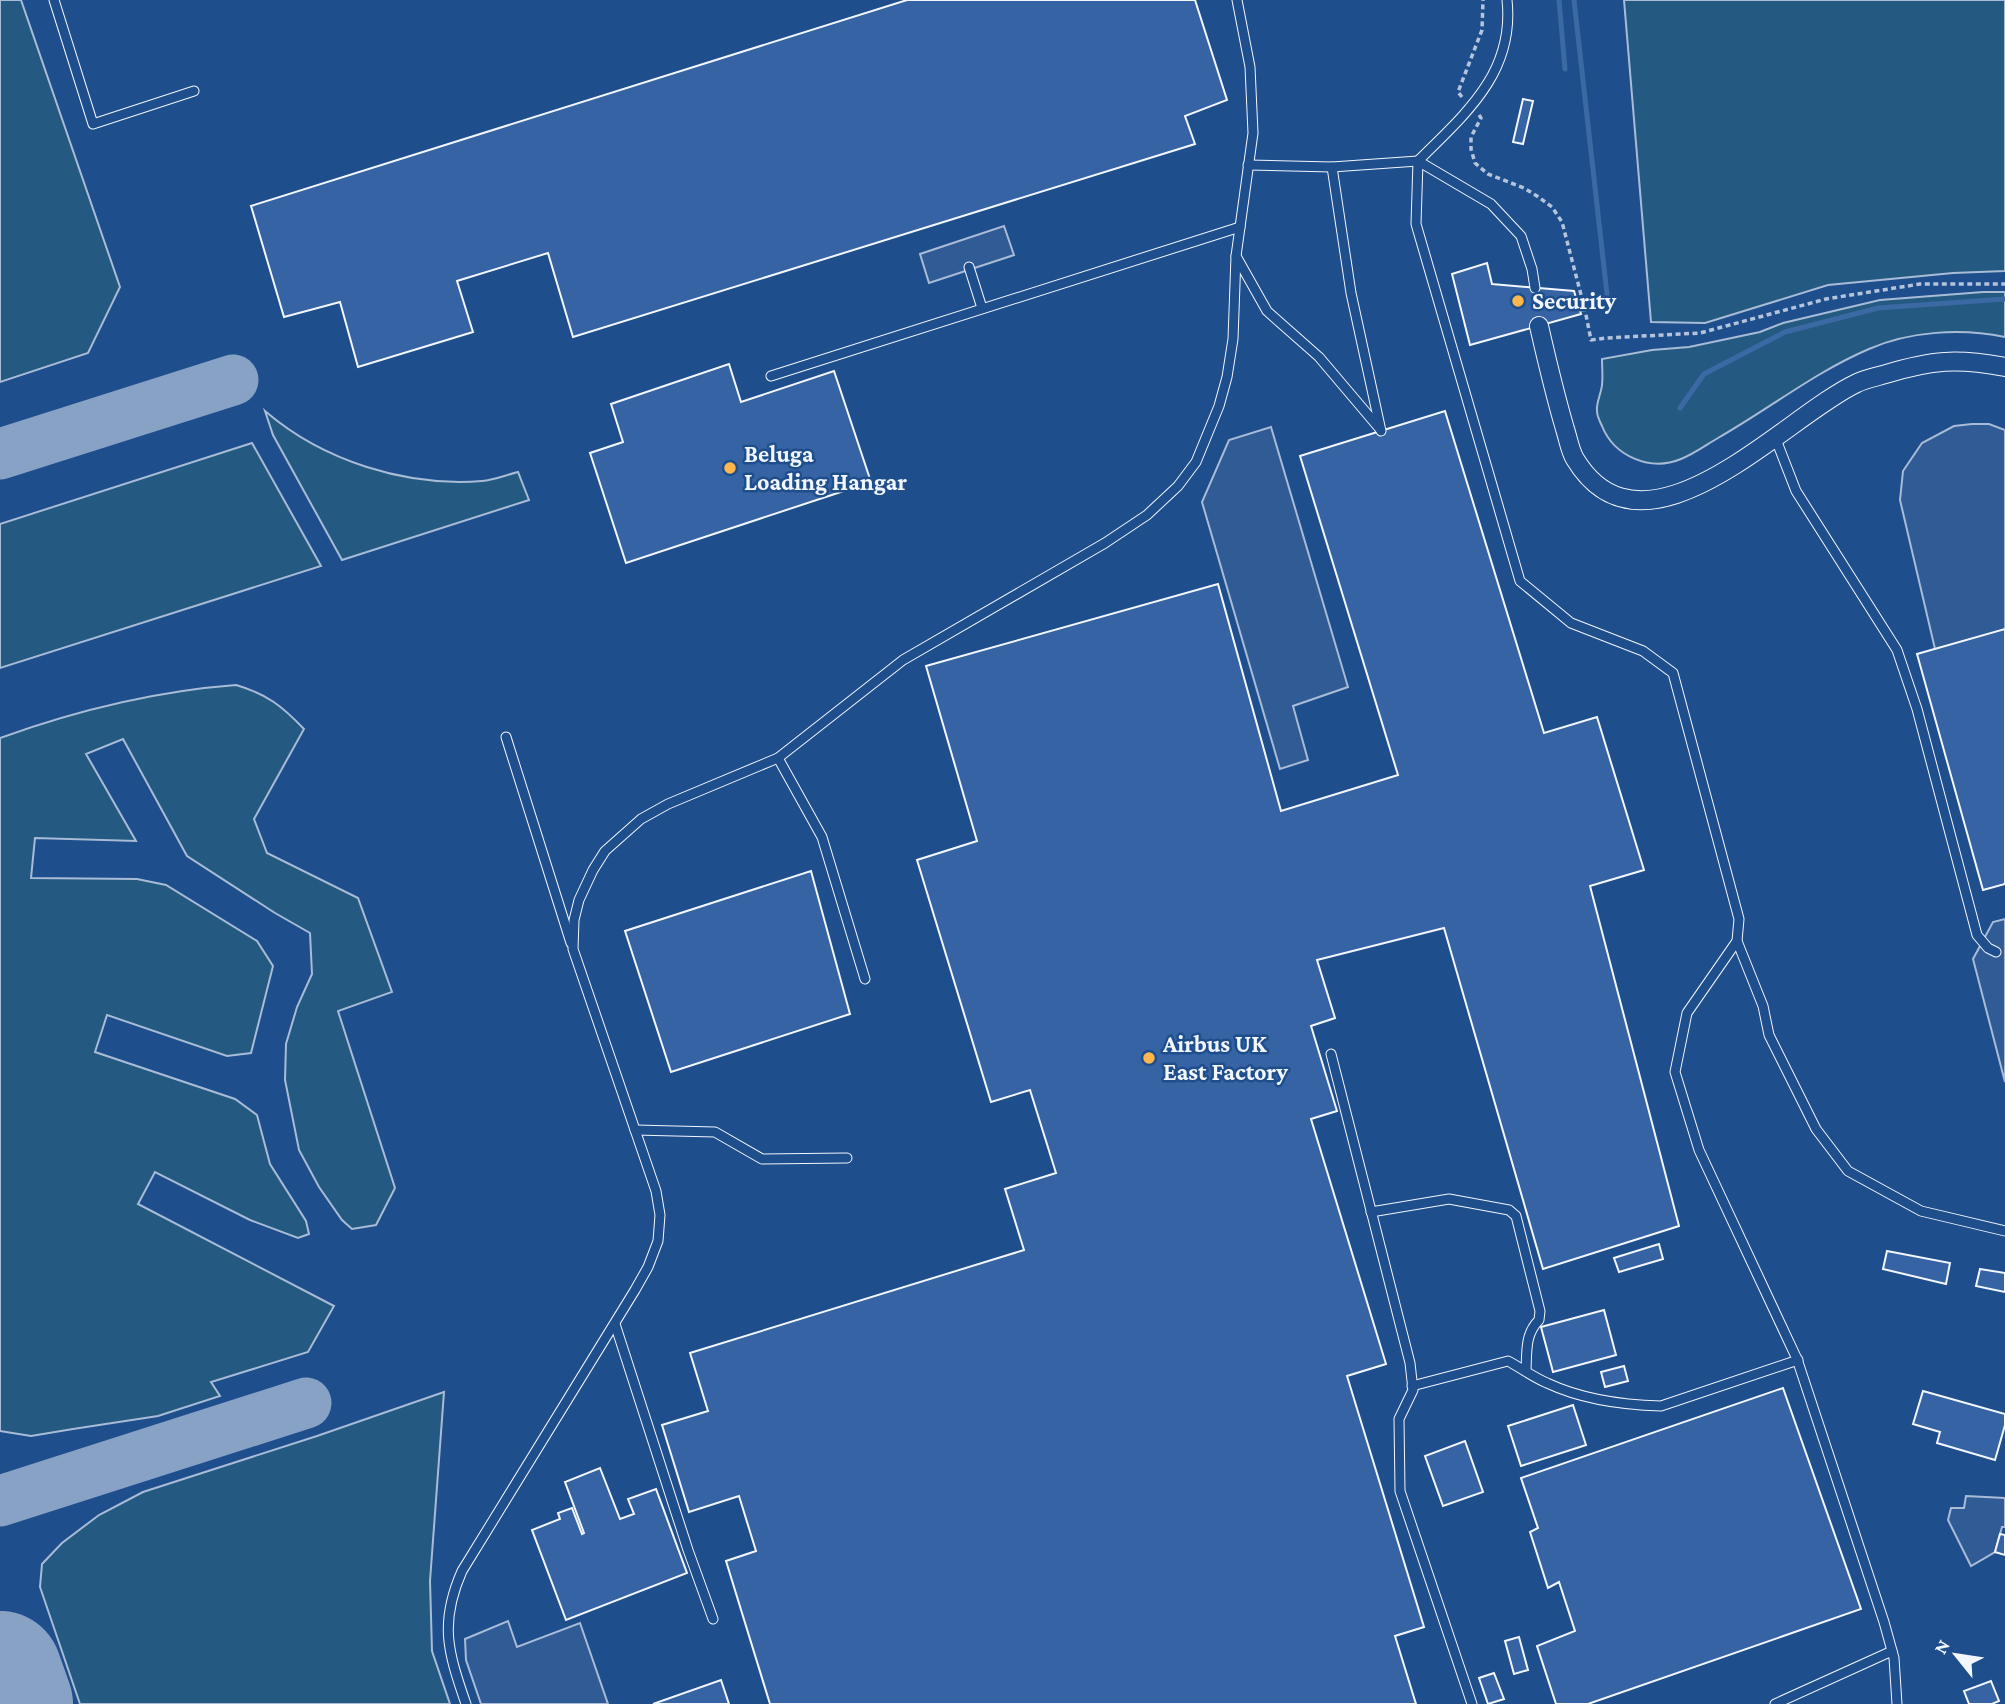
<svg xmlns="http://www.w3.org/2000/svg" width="2005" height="1704" font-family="'Crimson Pro',serif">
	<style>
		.green { fill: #245a82; stroke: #a8bbd7; stroke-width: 2 }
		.parking { fill: #305b95; stroke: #a8bbd7; stroke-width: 2 }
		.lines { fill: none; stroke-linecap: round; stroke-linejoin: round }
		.stream { stroke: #3b69a3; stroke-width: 5 }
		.taxiway { stroke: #88a2c6; stroke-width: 51 }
		.runway { stroke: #88a2c6; stroke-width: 124 }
		.building { fill: #3563a3; stroke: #f2f6ff; stroke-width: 2 }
		.service-casing { stroke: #f2f6ff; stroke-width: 11 }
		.minor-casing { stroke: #f2f6ff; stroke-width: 20 }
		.path { stroke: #b3c4dc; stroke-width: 3.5; stroke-dasharray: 5 3.5; stroke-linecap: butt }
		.service { stroke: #1f4e8c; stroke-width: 9 }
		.minor { stroke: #1f4e8c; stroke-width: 18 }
		.fence { stroke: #f2f6ff; stroke-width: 2; stroke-dasharray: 9 3.5; stroke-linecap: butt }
		.poi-dot { fill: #ffb74d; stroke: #1f4e8c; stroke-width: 2.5 }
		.labels { text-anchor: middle; stroke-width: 5; stroke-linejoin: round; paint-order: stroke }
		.poi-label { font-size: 24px; font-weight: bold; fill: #f2f6ff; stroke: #1f4e8c; text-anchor: start }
	</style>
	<rect width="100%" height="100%" fill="#1f4e8c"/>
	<g class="green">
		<path d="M0,0H21L120,287L88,353L0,382Z"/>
		<path d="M1624,0H2005V271L1953,273L1828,285L1705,323L1651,322Z"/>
		<path d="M1983,292H2005V337C1961,328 1910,331 1869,349C1815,372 1769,409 1718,438C1706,445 1694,454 1681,459C1650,472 1614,456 1602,426C1600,422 1597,416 1597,411C1596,403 1601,394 1602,385C1603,377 1602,367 1602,359L1652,350L1689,347L1760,332L1783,323L1880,300Z"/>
		<path d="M265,411C323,461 406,487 482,481C494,480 506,475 518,472L529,500L342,560L273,435Z"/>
		<path d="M252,443L321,566L0,668V524Z"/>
		<path d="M236,685C267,694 282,706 304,729L254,819L267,853L358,898L392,992L338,1011L395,1188L376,1225L352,1229L342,1220L319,1187L299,1150L285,1080L286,1044L297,1007L312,974L310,933L275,913L187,856L123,739L86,754L136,841L35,838L31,878L137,879L166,885L257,941L273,966L251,1053L227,1056L107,1015L95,1052L235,1099L257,1115L270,1164L306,1221L309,1234L298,1238L250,1220L155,1172L138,1204L334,1306L308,1352L211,1382L220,1396L158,1416L73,1429L31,1436L0,1431V738C75,711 156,691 236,685Z"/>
		<path d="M444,1392L430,1581L432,1651L450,1704H80L40,1587L42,1564L62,1543L99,1515L143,1492L317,1436Z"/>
	</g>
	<g class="parking">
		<path d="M1004,226L1014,255L929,283L920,254Z"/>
		<path d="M1972,424H1989L2005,430V660L1939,666L1900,500L1903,471L1922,443L1954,426Z"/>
		<path d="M1271,427L1348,687L1293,706L1308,760L1280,769L1202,502L1229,440Z"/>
		<path d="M2005,919V1082L1973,959L1993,922Z"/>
		<path d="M1966,1496L2005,1498V1527H2002L1995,1552L1971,1566L1948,1520L1951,1508H1964Z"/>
		<path d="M508,1621L517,1647L580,1623L608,1704H481L466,1660L465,1639Z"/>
	</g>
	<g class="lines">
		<g class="stream">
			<path d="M1559,0L1565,69"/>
			<path d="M1574,0L1609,312"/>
			<path d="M1680,408L1704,374L1785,332L1878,308L2005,299"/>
		</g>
		<g class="taxiway">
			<path d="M0,454L233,380"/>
			<path d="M0,1501L306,1403"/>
		</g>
		<path class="runway" d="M0,1673L11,1704"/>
	</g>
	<g class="building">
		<path d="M907,0H1195L1227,100L1185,116L1195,144L573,337L548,253L457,281L473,332L358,367L340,302L284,317L251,206Z"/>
		<path d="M1523,99L1533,101L1523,144L1513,142Z"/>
		<path d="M1487,263L1492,284L1574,291L1581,314L1470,345L1452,274Z"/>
		<path d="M729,364L741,402L834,371L871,482L626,563L590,453L623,442L611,404Z"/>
		<path d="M1445,411L1544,733L1597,717L1644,870L1590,886L1679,1226L1543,1269L1444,928L1317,960L1335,1018L1311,1026L1337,1111L1311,1119L1386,1364L1347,1376L1424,1627L1395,1636L1416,1704H770L726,1561L756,1551L739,1496L689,1512L662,1425L708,1411L690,1353L1024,1250L1005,1189L1056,1173L1030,1090L991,1102L917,860L977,841L926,666L1218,584L1281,811L1398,775L1300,456Z"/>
		<path d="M2005,629V884L1983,890L1917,654Z"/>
		<path d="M811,871L850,1014L671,1072L625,931Z"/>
		<path d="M1659,1244L1663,1259L1619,1272L1614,1258Z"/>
		<path d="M1887,1251L1950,1263L1946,1284L1883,1269Z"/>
		<path d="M1980,1269L2005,1273V1292L1976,1286Z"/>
		<path d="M1604,1310L1616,1355L1553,1372L1541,1327Z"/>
		<path d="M1624,1366L1628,1381L1605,1387L1601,1372Z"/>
		<path d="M1783,1388L1861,1609L1588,1704H1556L1537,1646L1575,1631L1559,1582L1548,1588L1530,1532L1538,1528L1521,1478Z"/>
		<path d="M1923,1391L2005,1414V1425L1995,1460L1937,1443L1940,1432L1913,1424Z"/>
		<path d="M1573,1405L1586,1445L1521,1466L1508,1426Z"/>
		<path d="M1465,1441L1483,1492L1443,1506L1425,1456Z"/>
		<path d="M600,1468L620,1519L634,1514L628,1499L656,1489L687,1573L566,1620L532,1530L560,1519L558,1513L572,1508L582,1534L584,1533L565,1482Z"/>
		<path d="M2000,1534L2005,1535V1555L1995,1552Z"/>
		<path d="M1519,1637L1528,1670L1514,1674L1505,1641Z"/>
		<path d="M1494,1673L1504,1699L1488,1704L1479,1678Z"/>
		<path d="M721,1680L729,1704H653Z"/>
		<path d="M1991,1681L1999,1701L1992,1704H1969L1964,1691Z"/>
	</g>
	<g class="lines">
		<defs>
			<g id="service">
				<path d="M54,0L93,124L194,91"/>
				<path d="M1507,0C1515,73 1465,114 1418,161L1416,224L1520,581L1571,623L1643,651L1673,673L1739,919L1737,941L1687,1013L1675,1072L1699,1150L1797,1359L1884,1622L1894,1658L1897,1704"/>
				<path d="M1248,165L1332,167L1418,161L1491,204L1521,236L1532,269L1535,288"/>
				<path d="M1332,167L1351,293L1381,431"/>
				<path d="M1236,256L1267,311L1319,357L1380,429"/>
				<path d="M969,267L982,308"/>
				<path d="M771,376L1240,227"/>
				<path d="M1775,437L1796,491L1897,650L1917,709L1977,935L1988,948L1996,952"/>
				<path d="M506,737L571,943"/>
				<path d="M778,758L822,837L865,979"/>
				<path d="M1737,941L1763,1006L1769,1035L1816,1129L1848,1171L1921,1211L2005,1231"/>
				<path d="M1331,1054L1410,1363L1413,1390L1399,1419L1400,1491L1472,1704"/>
				<path d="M635,1130L715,1132L762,1159L847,1158"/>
				<path d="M1371,1212L1449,1199L1509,1210L1516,1216L1540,1311L1539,1320C1525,1334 1527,1351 1526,1370"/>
				<path d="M615,1324L688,1550L713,1619"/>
				<path d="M1412,1386L1508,1361C1521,1368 1533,1377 1547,1383C1581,1399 1623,1405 1661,1406L1798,1360"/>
				<path d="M466,1704C448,1652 439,1623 462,1571L635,1290L648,1267L658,1241L660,1215L656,1191L573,949L574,920L579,900L593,870L605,851L641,819L668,804L778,758L903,660L1105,543L1147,515L1178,486L1196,462L1219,406L1227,377L1233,339L1236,256L1253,133L1250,67L1237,0"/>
				<path d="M1775,1704L1892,1651"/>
			</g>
			<path id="minor" d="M1539,326C1547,361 1555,395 1565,429C1568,438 1570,451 1575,459C1644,573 1784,418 1855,384C1864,379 1876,377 1886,374C1932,360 1957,358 2005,367"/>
		</defs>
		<use href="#service" class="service-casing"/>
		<use href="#minor" class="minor-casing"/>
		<g class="path">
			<path d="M1462,97L1458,92L1482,30L1483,0"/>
			<path d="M1479,115L1481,118L1471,137V149L1475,163L1488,174L1524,188L1537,196L1552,207L1562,222L1585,310L1591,340L1606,338L1700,333L1826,299L1920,284H2005"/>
		</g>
		<use href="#service" class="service"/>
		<use href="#minor" class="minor"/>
		<path class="fence" d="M1580,311L1602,306"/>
	</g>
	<g class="poi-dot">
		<circle cx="1518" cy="301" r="7"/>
		<circle cx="730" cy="468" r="7"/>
		<circle cx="1149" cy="1058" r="7"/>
	</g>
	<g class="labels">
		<g class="poi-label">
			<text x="1532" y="309">Security</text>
			<text x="744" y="462">Beluga<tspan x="744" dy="28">Loading Hangar</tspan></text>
			<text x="1163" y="1052">Airbus UK<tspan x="1163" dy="28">East Factory</tspan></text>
		</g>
	</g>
	<g transform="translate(1956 1655) rotate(300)" stroke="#1f4e8c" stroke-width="5" paint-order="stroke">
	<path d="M0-5L12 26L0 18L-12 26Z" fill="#f2f6ff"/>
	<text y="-10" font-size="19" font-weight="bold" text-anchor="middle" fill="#f2f6ff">N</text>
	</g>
</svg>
